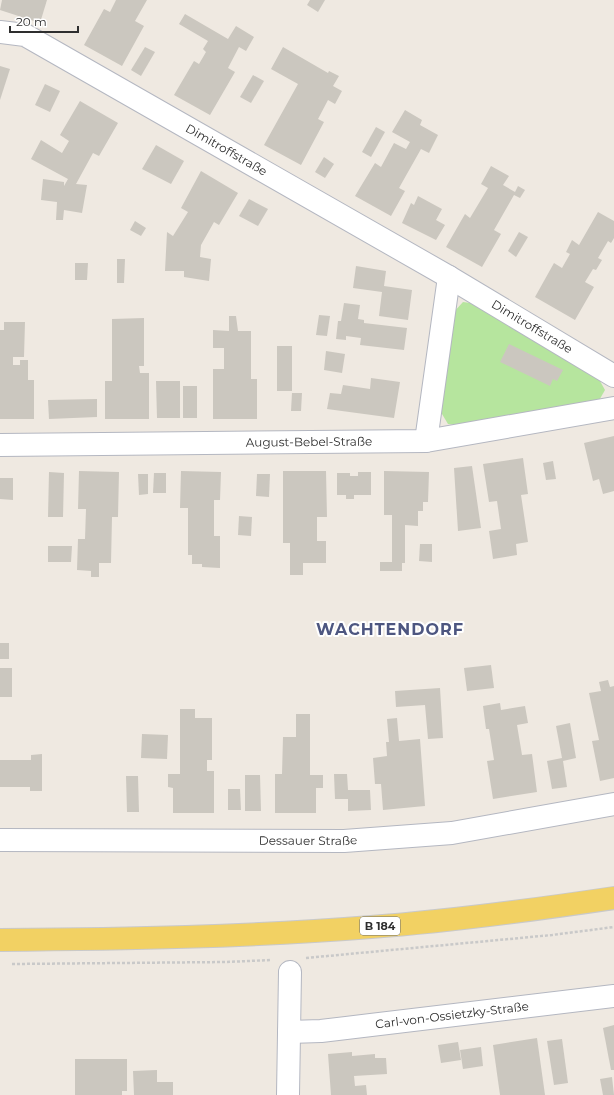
<svg xmlns="http://www.w3.org/2000/svg" width="614" height="1095" font-family="Montserrat,sans-serif">
	<style>
		.green { fill: #b6e59e }
		.building { fill: #cbc7bf }
		.lines { fill: none; stroke-linecap: round; stroke-linejoin: round }
		.minor-casing { stroke: #b4b7c1; stroke-width: 24 }
		.major-casing { stroke: #c9c9c9; stroke-width: 24 }
		.path { stroke: #c9c9c9; stroke-width: 2.5; stroke-dasharray: 3 2; stroke-linecap: butt }
		.minor { stroke: #fff; stroke-width: 22 }
		.major { stroke: #f2d163; stroke-width: 22 }
		.labels { text-anchor: middle; stroke-width: 4; stroke-linejoin: round; paint-order: stroke }
		.shield { fill: #fff; stroke: #6d6d6d; stroke-width: 1 }
		.shield-label { font-size: 11px; font-weight: bold; fill: #2e2e2e }
		.street-label { font-size: 12px; fill: #2e2e2e; stroke: #fff }
		.district-label { font-size: 16px; font-weight: bold; letter-spacing: 1px; fill: #4d5680; stroke: #fff }
	</style>
	<rect width="100%" height="100%" fill="#efe9e1"/>
	<path class="green" d="M463,302L484,305L596,374L605,390L597,404L464,426L448,424L439,409L452,314Z"/>
	<g class="building">
		<path d="M2,0H47L40,23L0,10Z"/>
		<path d="M116,0H147L135,21L144,26L122,66L84,45L104,9L110,12Z"/>
		<path d="M310,0H325L318,12L307,5Z"/>
		<path d="M185,14L228,39L236,26L254,37L246,51L239,47L228,68L235,72L210,115L174,95L194,61L199,64L206,52L203,49L208,41L179,24Z"/>
		<path d="M145,47L155,52L141,76L131,70Z"/>
		<path d="M283,47L328,73L329,71L339,76L333,86L342,91L335,104L328,100L318,119L324,122L301,165L264,145L298,84L271,69Z"/>
		<path d="M0,66L10,69L0,100Z"/>
		<path d="M253,75L264,81L251,103L240,97Z"/>
		<path d="M45,84L60,91L50,112L35,105Z"/>
		<path d="M80,101L118,123L99,156L93,153L76,184L87,185L82,213L64,210L63,220H56L57,202L41,200L43,179L64,182V186L68,179L31,159L41,140L62,153L69,141L60,135Z"/>
		<path d="M405,110L422,120L420,125L438,135L429,153L421,149L399,188L405,191L391,216L355,196L375,163L381,167L394,143L406,149L410,142L392,132Z"/>
		<path d="M376,127L385,132L371,157L362,152Z"/>
		<path d="M156,145L184,161L171,184L142,169Z"/>
		<path d="M324,157L334,164L325,178L315,172Z"/>
		<path d="M491,166L509,176L503,185L515,192L518,186L525,190L520,198L514,195L494,230L501,234L482,267L446,247L465,214L470,218L488,188L481,184Z"/>
		<path d="M201,171L238,193L219,225L214,222L201,245L200,257L211,259L209,281L184,277V271H165L167,232L173,236L188,212L181,208Z"/>
		<path d="M418,196L442,209L436,220L445,225L436,240L402,223L411,203L414,205Z"/>
		<path d="M249,199L268,209L258,226L239,216Z"/>
		<path d="M598,212L614,221V238L611,243L608,241L598,258L602,260L596,270L593,269L585,282L594,287L575,320L535,297L554,263L562,268L570,254L566,252L572,240L579,245Z"/>
		<path d="M135,221L146,228L141,236L130,230Z"/>
		<path d="M519,232L528,237L516,257L508,251Z"/>
		<path d="M117,259H125L124,283H117Z"/>
		<path d="M75,263H88L87,280H75Z"/>
		<path d="M356,266L386,271L384,286L412,290L408,320L379,316L382,292L353,288Z"/>
		<path d="M344,303L360,305L358,319L364,320V323L407,328L404,350L360,345L361,338L346,336V340L336,339L338,321H341Z"/>
		<path d="M319,315L330,316L327,336L316,335Z"/>
		<path d="M229,316H236L238,331H251V379H257V419H213V369H224V348H213V330L229,331Z"/>
		<path d="M144,318V366H139L140,373H149V419H105V381H112V319Z"/>
		<path d="M4,322H25L24,357H13V365H20V360H28V380H34V419H0V330H4Z"/>
		<path d="M509,344L563,370L557,381L553,379L550,386L500,362Z"/>
		<rect x="277" y="346" width="15" height="45"/>
		<path d="M326,351L345,354L342,373L324,370Z"/>
		<path d="M371,378L400,382L394,418L327,409L330,393L341,394L343,385L370,389Z"/>
		<path d="M156,381H180V418H157Z"/>
		<rect x="183" y="386" width="14" height="32"/>
		<path d="M292,393H302L301,411H291Z"/>
		<path d="M97,399V417L49,419L48,400Z"/>
		<path d="M614,436V491L603,494L599,479L593,481L584,443Z"/>
		<path d="M523,458L528,494L521,495L528,542L516,544L517,555L493,559L489,531L501,529L497,501L489,502L483,464Z"/>
		<path d="M553,461L556,479L546,480L543,463Z"/>
		<path d="M472,466L481,528L458,531L454,468Z"/>
		<path d="M79,471L119,472L118,517H112L111,563H99V577H91V571L77,570L78,539H85L86,509H78Z"/>
		<path d="M181,471L221,472L220,500H214V536H220V568L202,567V564H192V555H188V508H180Z"/>
		<path d="M283,471H326L327,517H317V541H326V563H303V575H290V543H283Z"/>
		<path d="M384,471L429,472L428,502H423V511H418V526L405,525V563H402V571H380V562H392V515H384Z"/>
		<path d="M49,472L64,473L63,517H48Z"/>
		<path d="M358,472H371V495H354V499H346V495H337V473H350V476H358Z"/>
		<path d="M154,473H166V493H153Z"/>
		<path d="M138,474H148V494L139,495Z"/>
		<path d="M257,474H270L269,497L256,496Z"/>
		<path d="M0,478H13V500L0,499Z"/>
		<path d="M239,516L252,517L251,536L238,535Z"/>
		<path d="M420,544H432V562L419,561Z"/>
		<path d="M48,546H72L71,562H48Z"/>
		<rect x="0" y="643" width="9" height="16"/>
		<path d="M491,665L494,688L467,691L464,668Z"/>
		<rect x="0" y="668" width="12" height="29"/>
		<path d="M608,680L610,687L614,686V778L600,781L592,741L599,740L589,693L601,691L599,682Z"/>
		<path d="M440,688L443,738L428,739L425,705L396,707L395,691Z"/>
		<path d="M500,703L501,710L525,706L528,723L517,725L522,755L532,754L537,792L493,799L487,761L494,760L489,729H486L483,706Z"/>
		<path d="M180,709H195V718H212V760H207V771H214V813H173V788L168,787V774H180Z"/>
		<path d="M296,714H310V775H323V788H316V813H275V774H282L283,737H296Z"/>
		<path d="M397,718L399,741L420,739L425,806L383,810L381,784H375L373,758L387,756L386,742H389L387,719Z"/>
		<path d="M570,723L576,758L563,761L567,787L552,789L547,761L562,758L556,726Z"/>
		<path d="M142,734L168,735L167,759L141,758Z"/>
		<path d="M42,754V791H30V787H0V760H31V755Z"/>
		<path d="M334,774H347L348,790H370L371,810L348,811V799H335Z"/>
		<path d="M245,775H260L261,811H245Z"/>
		<path d="M126,776H138L139,812H127Z"/>
		<path d="M228,789H240L241,810H228Z"/>
		<path d="M614,1025V1070H611L603,1028Z"/>
		<path d="M537,1038L545,1095H500L493,1045Z"/>
		<path d="M562,1039L568,1083L554,1085L547,1041Z"/>
		<path d="M458,1042L461,1060L441,1063L438,1045Z"/>
		<path d="M481,1047L483,1066L463,1069L460,1050Z"/>
		<path d="M352,1052V1056L375,1054V1058H386L387,1074L354,1076L355,1086L366,1085L367,1095H331L328,1054Z"/>
		<path d="M75,1059H127V1091H122V1095H75Z"/>
		<path d="M157,1070V1082H173V1095H134L133,1071Z"/>
		<path d="M612,1077L614,1095H603L600,1079Z"/>
	</g>
	<g class="lines">
		<defs>
			<g id="minor">
				<path id="s1" d="M0,32L25,35L449,277L614,376"/>
				<path d="M426,441L449,277"/>
				<path id="s2" d="M0,445L426,441L614,408"/>
				<path id="s3" d="M0,840L344,841L452,833L614,804"/>
				<path id="s4" d="M289,1032L321,1031L371,1025L614,996"/>
				<path d="M288,1095L290,972"/>
			</g>
			<path id="major" d="M0,940C124,939 248,937 371,927C452,921 533,910 614,898"/>
		</defs>
		<use href="#minor" class="minor-casing"/>
		<use href="#major" class="major-casing"/>
		<g class="path">
			<path d="M306,958L552,935L614,927"/>
			<path d="M12,964L226,962L271,960"/>
		</g>
		<use href="#minor" class="minor"/>
		<use href="#major" class="major"/>
	</g>
	<g class="labels">
		<rect class="shield" x="360" y="917" width="40" height="18" rx="3"/>
		<g class="shield-label">
			<text x="380" y="930">B 184</text>
		</g>
		<g class="street-label">
			<text dy="4" stroke="none"><textPath href="#s1" startOffset="257">Dimitroffstraße</textPath></text>
			<text dy="4" stroke="none"><textPath href="#s1" startOffset="610">Dimitroffstraße</textPath></text>
			<text dy="4" stroke="none"><textPath href="#s2" startOffset="309">August-Bebel-Straße</textPath></text>
			<text dy="4" stroke="none"><textPath href="#s3" startOffset="308">Dessauer Straße</textPath></text>
			<text dy="4" stroke="none"><textPath href="#s4" startOffset="164">Carl-von-Ossietzky-Straße</textPath></text>
		</g>
		<g class="district-label">
			<text x="390" y="635">WACHTENDORF</text>
		</g>
	</g>
	<path d="M10 26v6h68v-6" fill="none" stroke="#2e2e2e" stroke-width="2"/>
	<text x="16" y="26" font-size="12" fill="#2e2e2e" stroke="#ffffff" stroke-width="3" paint-order="stroke">20 m</text>
</svg>
